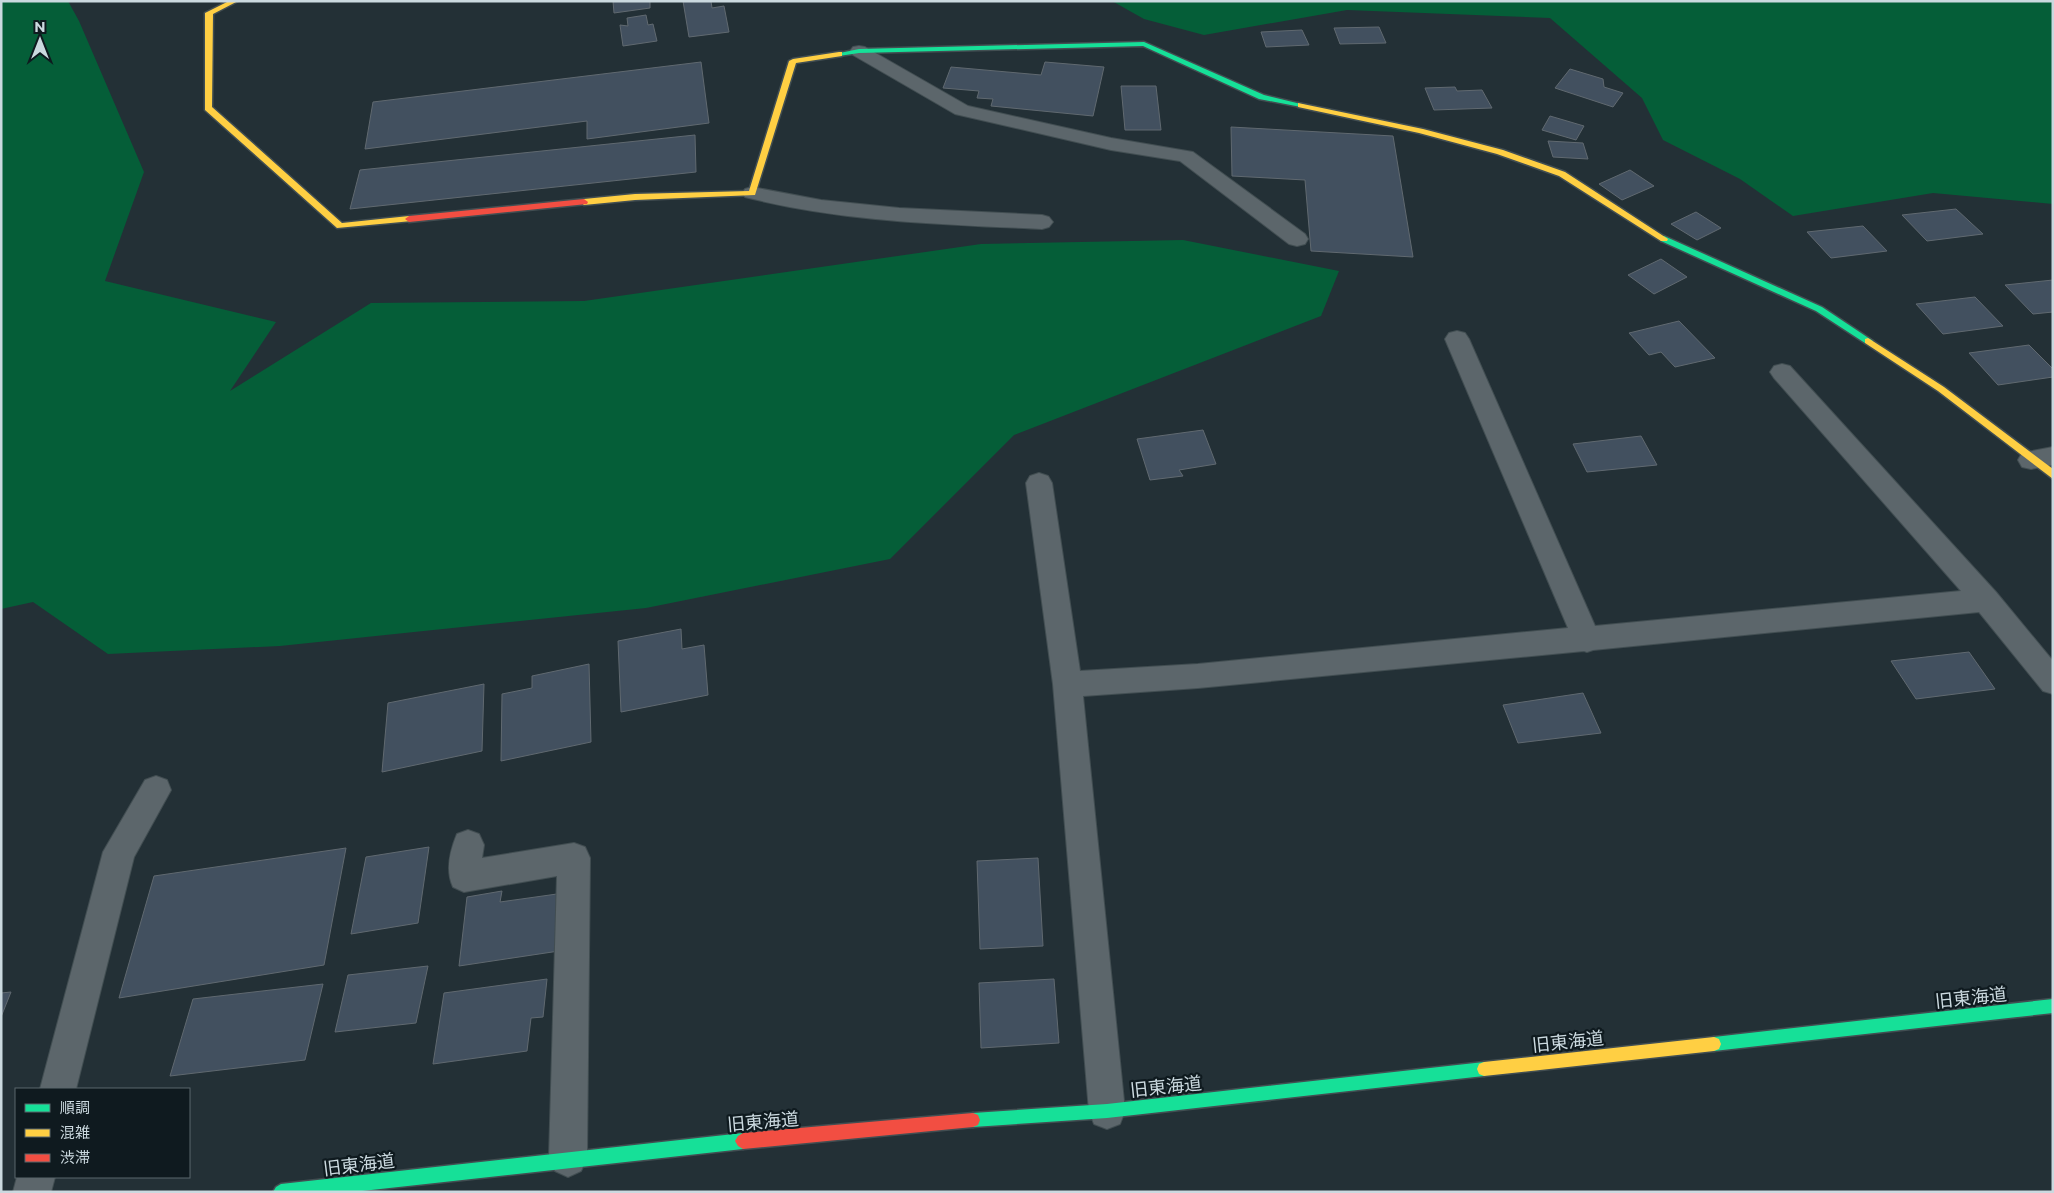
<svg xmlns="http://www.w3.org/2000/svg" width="2054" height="1193" font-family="Montserrat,'Noto Sans JP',sans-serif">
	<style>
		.green { fill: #055e38 }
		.building { fill: #42505f; stroke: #606970 }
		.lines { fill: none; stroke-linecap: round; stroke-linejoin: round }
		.street-casing { stroke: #424e52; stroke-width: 2 }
		.fast-casing { stroke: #424e52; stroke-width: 3 }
		.slow-casing { stroke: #424e52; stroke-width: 3 }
		.jam-casing { stroke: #424e52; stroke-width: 3 }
		.street { fill: #5c666b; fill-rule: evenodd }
		.fast { fill: #16e098; fill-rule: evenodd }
		.slow { fill: #ffcf43; fill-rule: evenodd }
		.jam { fill: #f24e42; fill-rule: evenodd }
		.labels { text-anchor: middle; stroke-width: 4.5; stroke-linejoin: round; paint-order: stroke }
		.near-street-label { font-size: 18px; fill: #cbd9df; stroke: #0f1a1f }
	</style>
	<rect width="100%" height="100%" fill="#233036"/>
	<g class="green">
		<path d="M1,1H68L79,21L144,172L105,281L276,322L230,391L371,303L584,301L981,244L1183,240L1339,271L1321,316L1014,435L890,559L646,608L280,646L108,654L33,602L1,609Z"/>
		<path d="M1112,1H2053V204L1933,193L1793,216L1740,179L1663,140L1642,98L1550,18L1347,10L1204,35L1144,19Z"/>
	</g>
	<g class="building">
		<path d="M613,1H650V8L614,13Z"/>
		<path d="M683,1H711L712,8L724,6L729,32L689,37Z"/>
		<path d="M646,15L648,25L653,24L657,41L623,46L620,25L628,26L627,18Z"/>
		<path d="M1379,27L1386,43L1340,44L1334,28Z"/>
		<path d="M1302,30L1309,45L1266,47L1261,32Z"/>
		<path d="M701,62L709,123L587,139V121L365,149L373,102Z"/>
		<path d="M1045,62L1104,67L1093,116L991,106L993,99L977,98L979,91L943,88L951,67L1041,75Z"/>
		<path d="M1570,69L1603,79L1604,87L1623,93L1613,107L1555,88Z"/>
		<path d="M1121,86H1156L1161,130H1125Z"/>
		<path d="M1455,87L1457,91L1482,90L1492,108L1434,110L1425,88Z"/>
		<path d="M1550,116L1584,126L1576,140L1542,130Z"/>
		<path d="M1231,127L1393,136L1413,257L1311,251L1305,180L1232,176Z"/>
		<path d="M695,135L696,172L350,209L360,170Z"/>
		<path d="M1548,141L1583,143L1588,159L1553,157Z"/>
		<path d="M1630,170L1654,186L1622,200L1599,184Z"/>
		<path d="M1956,209L1983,234L1927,241L1902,215Z"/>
		<path d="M1696,212L1721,228L1697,240L1671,224Z"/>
		<path d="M1863,226L1887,251L1831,258L1807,232Z"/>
		<path d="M1661,259L1687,277L1654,294L1628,275Z"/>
		<path d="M2053,280V312L2033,314L2005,285Z"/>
		<path d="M1975,297L2003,326L1943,334L1916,304Z"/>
		<path d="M1679,321L1715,358L1675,367L1661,352L1649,355L1629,333Z"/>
		<path d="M2029,345L2053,369V377L1998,385L1969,353Z"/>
		<path d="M1203,430L1216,464L1179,470L1183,476L1150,480L1137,439Z"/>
		<path d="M1641,436L1657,465L1587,472L1573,444Z"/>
		<path d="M681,629L682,649L704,645L708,695L621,712L618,641Z"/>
		<path d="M1969,652L1995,689L1916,699L1891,661Z"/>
		<path d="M589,664L591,742L501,761L502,694L532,688V676Z"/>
		<path d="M484,684L482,751L382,772L388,703Z"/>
		<path d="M1583,693L1601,733L1518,743L1503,705Z"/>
		<path d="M429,847L418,923L351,934L366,857Z"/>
		<path d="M346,848L324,965L119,998L154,876Z"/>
		<path d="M1038,858L1043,946L980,949L977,861Z"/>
		<path d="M502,891L500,902L564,893L559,951L459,966L467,897Z"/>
		<path d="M428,966L416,1023L335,1032L348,975Z"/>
		<path d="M547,979L543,1017L531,1018L527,1051L433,1064L444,993Z"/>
		<path d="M1054,979L1059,1043L981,1048L979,983Z"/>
		<path d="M323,984L305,1060L170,1076L193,999Z"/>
		<path d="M11,992L1,1017V993Z"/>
	</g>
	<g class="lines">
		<defs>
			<g id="street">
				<path d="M859,46L865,47L968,106L1111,138L1193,152L1305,234L1308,239L1305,244L1297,246L1289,244L1180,161L1111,150L955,114L853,55L850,51L853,47Z"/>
				<path d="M752,187L821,200L899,208L1042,215L1049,217L1053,222L1049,227L1042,229C943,224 842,222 745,197L742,193L745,189Z"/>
				<path d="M1457,331L1465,333L1469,339L1595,626L1961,591L1774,378L1770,372L1774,366L1782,364L1790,366L1996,592L2053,661V694L2043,691L1979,612L1593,650L1587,652L1584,651L1198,688L1083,696L1125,1111L1120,1124L1107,1129L1094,1124L1089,1111L1053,684L1026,483L1030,476L1039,473L1048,476L1052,483L1080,671L1198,664L1568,628L1445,339L1449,333Z"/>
				<path d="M2053,447V465L2031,469L2022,467L2018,460L2022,453Z"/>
				<path d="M156,776L167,780L171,790L134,857L76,1089H40L103,852L145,780Z"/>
				<path d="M468,830L479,834L484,845L482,858L574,843L585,847L590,858L587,1158L581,1171L568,1177L555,1171L549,1158L557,876L464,892L453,887C445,870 450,851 457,834Z"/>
				<path d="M17,1177H55L51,1192H13Z"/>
			</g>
			<g id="fast">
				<path d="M1144,42L1264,95L1305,105L1301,107L1259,99L1143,46L859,53L839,56L835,54L859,49Z"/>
				<path d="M1664,236L1822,307L1873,341L1871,343H1865L1816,311L1661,241L1660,239Z"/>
				<path d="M2053,999V1013L1714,1051L1709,1049L1707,1044L1709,1039L1714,1037Z"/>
				<path d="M1484,1062L1489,1064L1491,1069L1489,1074L1484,1076L1107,1118L973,1127L968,1125L966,1120L968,1115L973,1113L1107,1104Z"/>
				<path d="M743,1133L748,1136L751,1141L748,1146L743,1149L353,1192H273L276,1187L281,1184Z"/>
			</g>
			<g id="slow">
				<path d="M229,1H238L213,14L212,107L342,223L409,216L413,219L412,221L337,228L205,110V13Z"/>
				<path d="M839,52H842V56L796,63L755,195L635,200L584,205L580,202L584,199L635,194L749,191L789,61L793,59Z"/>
				<path d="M1298,103L1423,129L1503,150L1565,172L1668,239L1667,241H1661L1559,176L1497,154L1419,133L1298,107Z"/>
				<path d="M1868,338L1944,387L2053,469V479L1938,391L1865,343V339Z"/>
				<path d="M1714,1037L1719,1039L1721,1044L1719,1049L1714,1051L1484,1076L1479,1074L1477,1069L1479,1064L1484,1062Z"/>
			</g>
			<g id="jam">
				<path d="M584,199L588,202L587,204L409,222L405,219L409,216Z"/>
				<path d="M973,1113L978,1115L980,1120L978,1125L973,1127L743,1149L738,1146L735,1141L738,1136L743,1133Z"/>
			</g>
		</defs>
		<use href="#street" class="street-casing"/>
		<use href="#fast" class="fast-casing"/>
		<use href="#slow" class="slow-casing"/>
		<use href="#jam" class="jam-casing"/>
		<use href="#street" class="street"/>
		<use href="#fast" class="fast"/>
		<use href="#slow" class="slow"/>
		<use href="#jam" class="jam"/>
	</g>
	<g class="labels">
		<g class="near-street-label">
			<text transform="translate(1971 998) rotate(-6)" y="6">旧東海道</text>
			<text transform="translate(1568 1042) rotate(-6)" y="6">旧東海道</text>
			<text transform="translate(1166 1087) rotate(-6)" y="6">旧東海道</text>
			<text transform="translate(763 1122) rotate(-5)" y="6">旧東海道</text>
			<text transform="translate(359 1165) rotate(-7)" y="6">旧東海道</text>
		</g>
	</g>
	<rect width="2054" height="1193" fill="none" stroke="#cbd9df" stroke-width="5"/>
	<rect x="15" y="1088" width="175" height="90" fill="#0f1a1f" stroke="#5a666c"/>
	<rect x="25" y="1104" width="25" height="8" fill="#16e098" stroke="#5a666c"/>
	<text x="60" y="1113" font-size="15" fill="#cbd9df">順調</text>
	<rect x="25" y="1129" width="25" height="8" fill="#ffcf43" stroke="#5a666c"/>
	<text x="60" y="1138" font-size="15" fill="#cbd9df">混雑</text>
	<rect x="25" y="1154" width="25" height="8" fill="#f24e42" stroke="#5a666c"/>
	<text x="60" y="1163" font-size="15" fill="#cbd9df">渋滞</text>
	<g transform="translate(40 40)" stroke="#0f1a1f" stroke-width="4" paint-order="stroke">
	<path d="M0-4L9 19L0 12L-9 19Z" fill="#cbd9df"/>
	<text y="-8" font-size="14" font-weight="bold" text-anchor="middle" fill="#cbd9df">N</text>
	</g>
</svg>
